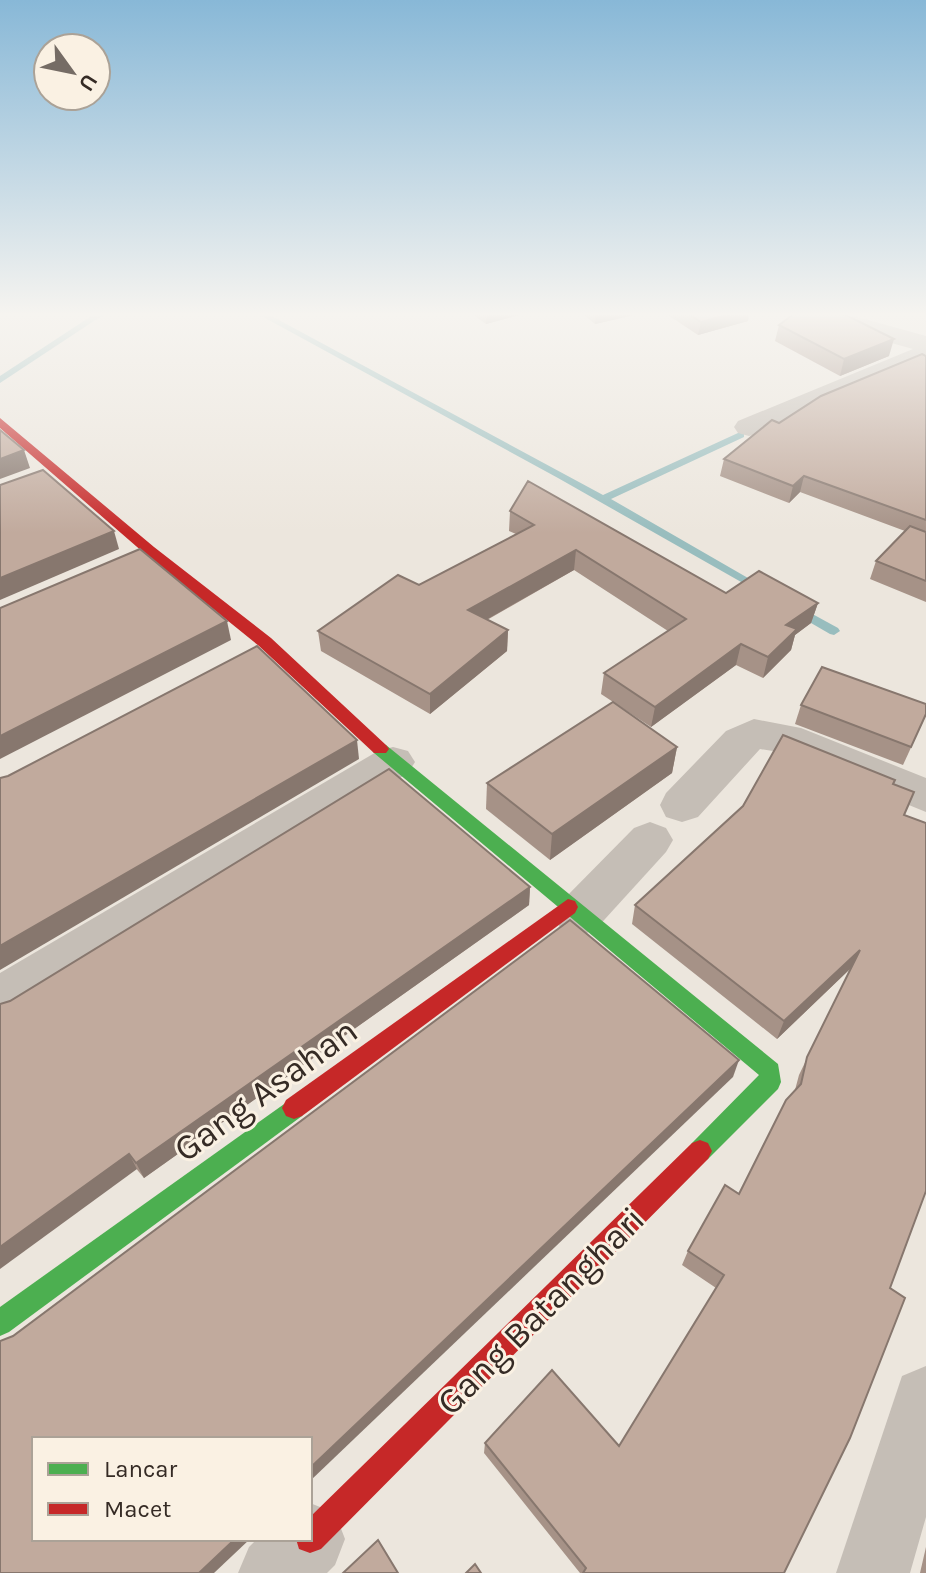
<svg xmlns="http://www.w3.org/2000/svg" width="926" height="1573" font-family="Karla,sans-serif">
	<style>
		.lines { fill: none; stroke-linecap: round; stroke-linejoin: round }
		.stream { fill: #98bdbe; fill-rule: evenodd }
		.street { fill: #c5beb6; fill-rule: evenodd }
		.fast { fill: #4caf50; fill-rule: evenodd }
		.jam { fill: #c62828; fill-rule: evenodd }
		.wall { fill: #a69287 }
		.shaded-wall { fill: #87776e }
		.building { fill: #c1aa9d; stroke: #87776e; stroke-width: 2 }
		.labels { text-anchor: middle; stroke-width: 6; stroke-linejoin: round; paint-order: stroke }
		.near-street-label { font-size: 36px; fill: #352b25; stroke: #faf1e3 }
	</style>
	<rect width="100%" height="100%" fill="#ece6dd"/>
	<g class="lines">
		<g class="stream">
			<path d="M96,313H106L0,383V376Z"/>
			<path d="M256,313H266L603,495L738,433H744V437L611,499L767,589L765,591H757L558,478Z"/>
			<path d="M796,605L838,628L840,631L834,635L830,634L792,612V606Z"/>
		</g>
		<g class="street">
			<path d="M801,313H843L926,336V363L760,433L749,436L738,433L734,427L738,421L913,349L805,319Z"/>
			<path d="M754,719L801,728L926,778V812L779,752L760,749L698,817L682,822L666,817L660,805L666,793L726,731Z"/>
			<path d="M393,747L408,751L415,762L408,773L18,1016L0,1023V973L378,751Z"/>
			<path d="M650,822L666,828L673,840L666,852L595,930L578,936L561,930L554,916L561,902L634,828Z"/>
			<path d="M926,1366V1517L910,1573H836L902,1376Z"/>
			<path d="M310,1503L335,1513L345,1539L335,1565L327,1573H238L249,1547L257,1539H310Z"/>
		</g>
		<g class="fast">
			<path d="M380,743L386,745L778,1064L781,1082L778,1089L708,1159L700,1162L692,1159L688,1151L692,1143L759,1075L374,753L371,749Z"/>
			<path d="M294,1097L302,1100L306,1108L302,1116L9,1332L0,1336V1307Z"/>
		</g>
		<g class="jam">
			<path d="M0,418L154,547L271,638L386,745L389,749L386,753H374L259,646L144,553L0,428Z"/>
			<path d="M568,899L575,901L578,907L575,913L302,1116L294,1119L286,1116L282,1108L286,1100Z"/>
			<path d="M700,1140L708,1143L712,1151L708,1159L321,1549L310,1553L299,1549L296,1539H310V1517L692,1143Z"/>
		</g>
	</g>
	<g class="wall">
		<path d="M471,313H527L486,324Z"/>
		<path d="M582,313H643L595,324Z"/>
		<path d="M665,313H749L748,321L698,335Z"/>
		<path d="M779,325L889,356L840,376L775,341Z"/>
		<path d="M926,356V602L870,579L876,561L905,531L800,492L789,503L720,476L724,459L779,423Z"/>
		<path d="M510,511L726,593L818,603L811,623L795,635L791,650L763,678L736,665L651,727L601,694L604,673L668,631L574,570L487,620L508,630L507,651L430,714L321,651L318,631L419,585L516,534L509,531Z"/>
		<path d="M801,705L926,715L903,765L795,724Z"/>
		<path d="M677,747L672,773L550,860L486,809L487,783Z"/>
		<path d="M893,784L904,815L784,1573H580L484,1453L485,1443L619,1446L716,1288L682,1265L688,1251L739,1194L795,1090L799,1075L850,969L777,1039L632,924L635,905Z"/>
		<path d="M530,887L529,905L144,1178L0,1004Z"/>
		<path d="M926,1547V1573H920Z"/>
	</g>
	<g class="shaded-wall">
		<path d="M487,313H527L486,324Z"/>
		<path d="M596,313H643L595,324Z"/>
		<path d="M733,313H749L748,321L698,335L701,322Z"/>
		<path d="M894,339L889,356L840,376L844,359Z"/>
		<path d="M24,450L30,468L0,479V459Z"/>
		<path d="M804,476L800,492L789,503L793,486Z"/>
		<path d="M114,531L119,549L0,600V578Z"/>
		<path d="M576,550L574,570L468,630V610Z"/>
		<path d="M818,603L811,623L795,635L791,650L763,678L768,657L786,625Z"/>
		<path d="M227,621L231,640L0,759V736Z"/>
		<path d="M508,630L507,651L430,714V694Z"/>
		<path d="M741,644L736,665L651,727L655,707Z"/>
		<path d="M357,740L359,759L0,970V946Z"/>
		<path d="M677,747L672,773L550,860L552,834Z"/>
		<path d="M530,887L529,905L144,1178L136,1163Z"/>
		<path d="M860,950L851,968L777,1039L784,1021Z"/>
		<path d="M739,1060L733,1077L310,1481V1468Z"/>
		<path d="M129,1154L137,1169L0,1269V1247Z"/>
		<path d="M235,1539H250L214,1573H199Z"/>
	</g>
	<g class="building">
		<path d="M687,313H733L701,322Z"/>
		<path d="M795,313H836L848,316L894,339L844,359L779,325Z"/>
		<path d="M922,354L926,356V520L804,476L793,486L724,459L772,420L779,423L821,396Z"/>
		<path d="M0,430L24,450L0,459Z"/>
		<path d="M43,470L114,531L0,578V485Z"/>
		<path d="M528,481L726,593L759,571L818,603L786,625L797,629L768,657L741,644L655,707L604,673L686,619L576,550L468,610L508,630L430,694L318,631L398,575L419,585L534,525L510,511Z"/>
		<path d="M910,526L926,532V581L876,561Z"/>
		<path d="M140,549L227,621L0,736V608Z"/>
		<path d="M257,646L357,740L0,946V778L8,776Z"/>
		<path d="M822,667L926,704V714L911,747L801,705Z"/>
		<path d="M613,702L677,747L552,834L487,783Z"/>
		<path d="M783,735L895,780L893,784L914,792L904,815L926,823V1191L890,1288L905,1298L850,1438L784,1573H583L586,1568L485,1443L552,1370L619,1446L724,1275L688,1251L725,1185L739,1194L786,1100L801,1084L807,1057L860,950L784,1021L635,905L743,806Z"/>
		<path d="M389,769L530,887L136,1163L129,1154L0,1247V1004L10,1001Z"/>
		<path d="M570,920L739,1060L310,1468V1439H34V1539H235L199,1573H0V1341L13,1336Z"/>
		<path d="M378,1540L398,1573H343Z"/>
		<path d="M475,1564L481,1573H466Z"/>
	</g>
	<linearGradient id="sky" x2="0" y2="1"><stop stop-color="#88b8d7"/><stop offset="0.59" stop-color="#f6f4f0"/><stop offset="1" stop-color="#f6f4f0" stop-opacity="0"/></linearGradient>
	<rect width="926" height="533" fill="url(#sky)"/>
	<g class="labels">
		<g class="near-street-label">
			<text transform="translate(265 1089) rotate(-36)" y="13">Gang Asahan</text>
			<text transform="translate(540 1310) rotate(-45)" y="13">Gang Batanghari</text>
		</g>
	</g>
	<rect x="32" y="1437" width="280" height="104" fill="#faf1e3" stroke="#aba297" stroke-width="2"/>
	<rect x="48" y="1463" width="40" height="12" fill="#4caf50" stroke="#aba297" stroke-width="2"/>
	<text x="104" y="1477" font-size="24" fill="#352b25">Lancar</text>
	<rect x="48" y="1503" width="40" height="12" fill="#c62828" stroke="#aba297" stroke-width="2"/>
	<text x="104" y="1517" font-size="24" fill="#352b25">Macet</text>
	<g transform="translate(72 72) rotate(123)"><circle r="38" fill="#faf1e3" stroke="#aba297" stroke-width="2"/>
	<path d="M0-6L14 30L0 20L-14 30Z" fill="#756c65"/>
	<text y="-12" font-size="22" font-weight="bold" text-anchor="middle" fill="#352b25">U</text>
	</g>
</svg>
